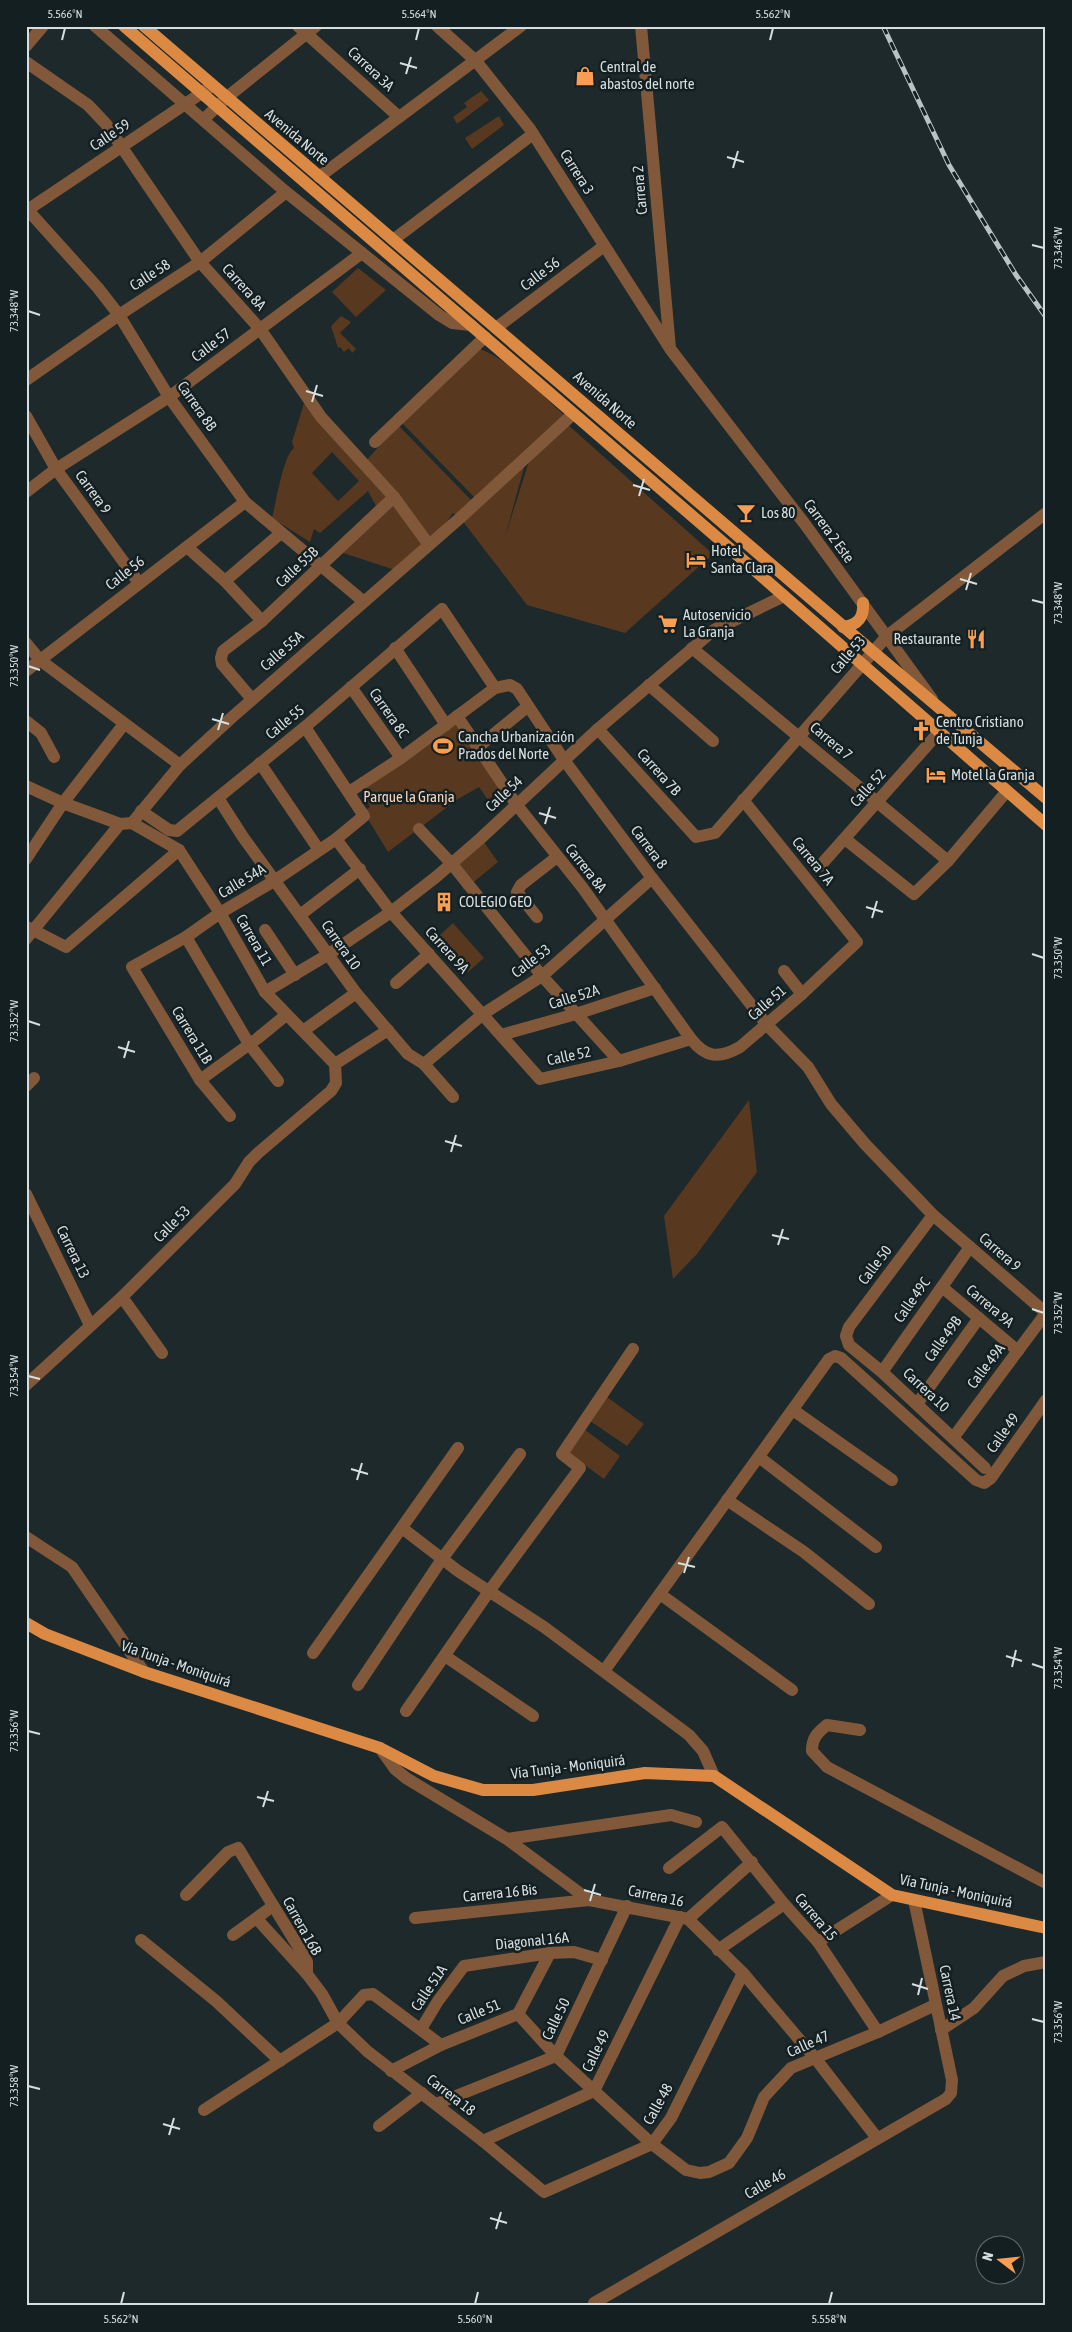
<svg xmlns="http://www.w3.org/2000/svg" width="1072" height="2332" font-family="'Asap Condensed',sans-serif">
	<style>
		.green { fill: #58381f; fill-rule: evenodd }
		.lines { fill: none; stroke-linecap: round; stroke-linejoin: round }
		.minor { stroke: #81593a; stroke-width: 12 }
		.major { stroke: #dc8944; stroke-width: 12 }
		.rail-casing { stroke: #bac3c4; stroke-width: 5 }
		.rail { stroke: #141f21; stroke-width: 3; stroke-dasharray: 9; stroke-linecap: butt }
		.ticks { fill: none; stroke: #d6dedf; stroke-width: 2 }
		.labels { text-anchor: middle; stroke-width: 5; stroke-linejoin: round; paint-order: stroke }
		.poi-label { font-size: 15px; fill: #d6dedf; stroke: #141f21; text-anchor: start }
		.street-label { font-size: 15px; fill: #d6dedf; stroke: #141f21 }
		.park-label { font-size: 15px; fill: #f7d5bd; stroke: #141f21 }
		.neatline { fill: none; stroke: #d6dedf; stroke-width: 2 }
		.ticks-label { font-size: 12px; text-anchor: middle; fill: #d6dedf }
	</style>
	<rect width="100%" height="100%" fill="#1d292b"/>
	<g class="green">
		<path d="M481,91L489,100L457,124L453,117L467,107L464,103Z"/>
		<path d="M499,116L504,125L472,149L465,138Z"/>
		<path d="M358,268L386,290L356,317L332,292Z"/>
		<path d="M341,316L351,322L340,333L356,349L352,353L349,348L344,352L340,347L338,348L331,326Z"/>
		<path d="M475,347C512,360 537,391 565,416L475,498L402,423Z"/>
		<path d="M305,400L366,461L398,425L474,503L459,517L453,513L435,538L398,571L337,551L377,508L368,491L320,533L314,529L310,542L272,518C276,503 283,456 294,448L292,442ZM332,452L359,481L338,501L312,473Z"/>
		<path d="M567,424L713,554L625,633L527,605L461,519L525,464L505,537L530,458Z"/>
		<path d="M457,723L502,788L488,800L479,787L458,799L388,852L363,811L370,807L361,790Z"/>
		<path d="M481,838L498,862L464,890L451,863Z"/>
		<path d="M453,923L484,958L468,972L438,937Z"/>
		<path d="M749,1100L757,1172L697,1254L673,1279L664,1216Z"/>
		<path d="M607,1397L644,1424L627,1446L590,1421Z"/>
		<path d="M584,1429L620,1456L604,1479L567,1452Z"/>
	</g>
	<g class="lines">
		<g class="minor">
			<path d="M95,26L286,192L439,315L452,323L471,325"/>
			<path d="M298,26L399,117"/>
			<path d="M437,26L476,61L530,129L671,350L804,523L932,699"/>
			<path d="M641,26L670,348"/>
			<path d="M26,46L43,26"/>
			<path d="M26,62L88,105L106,124L200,262L260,329L321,417L394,497L429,545"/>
			<path d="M204,119L226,98L316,26"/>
			<path d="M319,177L521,26"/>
			<path d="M26,208L98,288L119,315L169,397L245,502L363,601"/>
			<path d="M26,211L209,88"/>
			<path d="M393,240L533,134"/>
			<path d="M496,328L604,246"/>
			<path d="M26,380L119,315L200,262L286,192"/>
			<path d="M26,416L56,469L139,583"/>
			<path d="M375,442L485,337"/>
			<path d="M26,492L56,469L169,397L362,253"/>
			<path d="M187,547L225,581L262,621"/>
			<path d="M225,581L281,533"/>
			<path d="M26,643L40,660L180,765"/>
			<path d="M395,648L446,725"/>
			<path d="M692,648L948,861"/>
			<path d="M26,671L245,502"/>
			<path d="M649,685L713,741"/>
			<path d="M351,687L401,758"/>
			<path d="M252,699L222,664L221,658L223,651L262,621L394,497"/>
			<path d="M457,716L516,804L582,887L691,1039C706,1058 719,1059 740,1047L802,994L857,942L743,800"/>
			<path d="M26,721L41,733L54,757"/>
			<path d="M598,729L696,837L715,833L887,636L1046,513"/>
			<path d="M478,747L527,707"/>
			<path d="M260,763L319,850"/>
			<path d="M26,786L63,803L120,824"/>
			<path d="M349,792L401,758L495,688L510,685L517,689L564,760L652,878L767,1025L808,1067L831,1104L865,1144L933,1215L1046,1313"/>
			<path d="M218,798L243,837L356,993L408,1054L424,1064L453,1097"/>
			<path d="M141,811L169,830L177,831L305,727L442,609L495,688"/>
			<path d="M419,829L451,863L542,976L619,1061"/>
			<path d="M336,839L391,912L540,1079L619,1061L691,1039"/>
			<path d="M845,839L914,894L948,861L1007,791"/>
			<path d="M26,859L63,803L124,724"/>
			<path d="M820,866L940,731"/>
			<path d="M300,915L360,869"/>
			<path d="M537,917L517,892L521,885L557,857"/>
			<path d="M27,927L66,947L179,850"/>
			<path d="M265,930L295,975"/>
			<path d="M186,937L249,1044L278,1081"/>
			<path d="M26,939L120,824L132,823L180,765L230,719L460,518L572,415"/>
			<path d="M784,971L802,994"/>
			<path d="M396,983L429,954"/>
			<path d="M265,992L329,954L391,912L436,877L481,838L598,729L714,630L784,596"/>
			<path d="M303,1031L356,993"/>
			<path d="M501,1035L576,1014L655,988"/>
			<path d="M335,1064L388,1030"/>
			<path d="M424,1064L483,1014L542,976L652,878"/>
			<path d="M200,1080L258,1038L286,1015"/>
			<path d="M26,1086L34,1078"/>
			<path d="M230,1116L200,1080L132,967L186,937L220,913L274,881L336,839L364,816L305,727"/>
			<path d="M26,1194L90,1325"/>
			<path d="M933,1215L849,1327L846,1336L849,1345L882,1372L985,1468"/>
			<path d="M942,1287L1018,1351"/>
			<path d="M122,1297L162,1353"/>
			<path d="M882,1372L970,1247"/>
			<path d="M26,1385L122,1297L235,1184L249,1162L258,1153L331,1091L336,1083L335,1064L265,992L220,913L179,850L132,823"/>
			<path d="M917,1404L979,1318"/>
			<path d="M793,1410L892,1480"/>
			<path d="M953,1438L1046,1313"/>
			<path d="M759,1457L876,1547"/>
			<path d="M727,1500L804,1552L869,1604"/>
			<path d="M402,1528L458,1571L544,1627L689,1735L703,1751L714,1776"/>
			<path d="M26,1537L72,1567L144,1672"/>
			<path d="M660,1594L792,1690"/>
			<path d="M313,1653L458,1448"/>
			<path d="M445,1656L533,1716"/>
			<path d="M604,1671L829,1359L835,1356L841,1358L976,1480L984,1483L991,1478L1046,1400"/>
			<path d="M358,1685L442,1559L520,1454"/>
			<path d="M406,1711L490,1590L580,1468L562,1454L633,1349"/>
			<path d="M860,1730L827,1725C817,1733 812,1738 812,1751L827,1767L1046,1883"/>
			<path d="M380,1748L395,1769L406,1778L507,1839L589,1900L688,1919L743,1973L815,2058L877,2138"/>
			<path d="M507,1839L671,1815L696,1822"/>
			<path d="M669,1868L722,1827L784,1904L818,1942L878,2032"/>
			<path d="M186,1895L228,1852L238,1848L304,1956L307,1962V1974L322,1994L338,2023L367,2051L483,2141L544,2192L652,2144L671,2118L743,1973"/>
			<path d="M415,1918L589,1900"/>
			<path d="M257,1919L307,1974"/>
			<path d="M688,1919L752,1862"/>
			<path d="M233,1935L273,1906"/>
			<path d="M141,1940L216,2001L280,2061"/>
			<path d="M818,1942L892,1895"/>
			<path d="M718,1950L784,1904"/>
			<path d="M518,2014L556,2056L652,2144L686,2170L700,2173L709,2172L729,2163L747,2138L764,2097L791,2068L878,2032L935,2005"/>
			<path d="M421,2029L438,2001L464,1966L550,1953L574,1952L602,1960"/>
			<path d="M941,2030L974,2008L1003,1976L1024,1966L1046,1962"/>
			<path d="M391,2071L441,2045L518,2014L550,1953"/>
			<path d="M436,2104L556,2056L627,1906"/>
			<path d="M204,2110L338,2023L364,1995L373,1994L441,2045"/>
			<path d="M379,2126L422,2093"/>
			<path d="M483,2141L594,2091L680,1917"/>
			<path d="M594,2303L946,2099L951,2093L952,2080L914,1900"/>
		</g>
		<g class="major">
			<path d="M124,26L727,546L1046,825"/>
			<path d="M144,26L872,651L1046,798"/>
			<path d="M843,627C858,625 864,618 863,603"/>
			<path d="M26,1623L45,1634L144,1672L380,1748L434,1776L483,1790H533L645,1773L714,1776L892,1895L1046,1928"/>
		</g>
		<defs>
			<path id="rail" d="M883,26L949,165L1016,275L1046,317"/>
		</defs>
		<use href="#rail" class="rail-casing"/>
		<use href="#rail" class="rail"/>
	</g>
	<path class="ticks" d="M62,40L65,28M416,40L419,28M770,40L773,28M400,63L417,68M406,74L411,57M727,157L744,162M733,168L738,151M1032,245L1044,248M28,311L40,315M306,391L323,396M312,402L317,385M633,485L650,490M639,496L644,479M960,579L977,584M966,590L971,573M1032,600L1044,603M28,666L40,670M212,719L229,724M218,730L223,713M539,813L556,818M545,824L550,807M866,907L883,912M872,918L877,901M1032,954L1044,958M28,1021L40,1025M118,1047L135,1052M124,1058L129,1041M445,1141L462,1146M451,1152L456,1135M772,1235L789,1239M778,1245L783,1229M1032,1309L1044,1313M28,1376L40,1379M351,1469L368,1474M357,1480L362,1463M678,1563L695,1567M684,1573L689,1557M1006,1656L1022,1661M1032,1664L1044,1668M1012,1667L1016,1650M28,1731L40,1734M257,1797L274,1801M263,1807L268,1791M584,1890L601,1895M590,1901L595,1884M912,1984L928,1989M918,1995L922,1978M1032,2019L1044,2022M28,2086L40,2089M163,2124L180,2129M169,2135L174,2118M490,2218L507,2223M496,2229L501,2212M121,2304L124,2292M475,2304L478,2292M829,2304L832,2292"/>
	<defs>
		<symbol id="shop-bare" viewBox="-9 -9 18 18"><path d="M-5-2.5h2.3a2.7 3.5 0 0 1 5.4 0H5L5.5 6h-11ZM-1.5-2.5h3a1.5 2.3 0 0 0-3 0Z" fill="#fb9e52" stroke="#141f21" stroke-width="2.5" paint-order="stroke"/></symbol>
		<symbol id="bar-bare" viewBox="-9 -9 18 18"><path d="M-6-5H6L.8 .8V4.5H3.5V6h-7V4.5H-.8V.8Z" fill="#fb9e52" stroke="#141f21" stroke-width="2.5" paint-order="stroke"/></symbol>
		<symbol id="hotel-bare" viewBox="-9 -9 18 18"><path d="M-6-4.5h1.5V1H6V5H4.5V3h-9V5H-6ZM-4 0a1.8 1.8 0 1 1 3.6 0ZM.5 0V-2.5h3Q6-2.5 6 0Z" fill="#fb9e52" stroke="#141f21" stroke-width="2.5" paint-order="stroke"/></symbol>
		<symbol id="supermarket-bare" viewBox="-9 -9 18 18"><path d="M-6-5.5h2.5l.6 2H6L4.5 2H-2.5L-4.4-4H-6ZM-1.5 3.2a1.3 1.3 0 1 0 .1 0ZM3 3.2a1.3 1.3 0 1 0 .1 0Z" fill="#fb9e52" stroke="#141f21" stroke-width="2.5" paint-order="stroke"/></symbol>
		<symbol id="restaurant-bare" viewBox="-9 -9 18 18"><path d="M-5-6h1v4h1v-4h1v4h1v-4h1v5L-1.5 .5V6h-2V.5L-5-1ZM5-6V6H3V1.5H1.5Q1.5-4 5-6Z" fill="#fb9e52" stroke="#141f21" stroke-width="2.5" paint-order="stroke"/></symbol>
		<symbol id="church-bare" viewBox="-9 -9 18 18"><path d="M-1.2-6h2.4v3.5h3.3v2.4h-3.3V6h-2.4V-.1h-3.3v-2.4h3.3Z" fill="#fb9e52" stroke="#141f21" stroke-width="2.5" paint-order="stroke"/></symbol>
		<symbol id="stadium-bare" viewBox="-9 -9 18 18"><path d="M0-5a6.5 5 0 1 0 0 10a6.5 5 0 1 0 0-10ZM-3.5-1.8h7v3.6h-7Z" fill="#fb9e52" stroke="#141f21" stroke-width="2.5" paint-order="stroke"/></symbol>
		<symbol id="building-bare" viewBox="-9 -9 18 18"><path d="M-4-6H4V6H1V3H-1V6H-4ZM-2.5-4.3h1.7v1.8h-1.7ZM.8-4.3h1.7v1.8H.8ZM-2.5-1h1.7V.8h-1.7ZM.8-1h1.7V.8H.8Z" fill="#fb9e52" stroke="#141f21" stroke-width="2.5" paint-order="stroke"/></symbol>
	</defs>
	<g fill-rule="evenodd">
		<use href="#shop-bare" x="571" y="62" width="28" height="28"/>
		<use href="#bar-bare" x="732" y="499" width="28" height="28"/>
		<use href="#hotel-bare" x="682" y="546" width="28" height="28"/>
		<use href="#supermarket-bare" x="654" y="610" width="28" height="28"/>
		<use href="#restaurant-bare" x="962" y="625" width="28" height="28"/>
		<use href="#church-bare" x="907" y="717" width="28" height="28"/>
		<use href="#stadium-bare" x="429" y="732" width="28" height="28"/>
		<use href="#hotel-bare" x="922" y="761" width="28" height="28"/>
		<use href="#building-bare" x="430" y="888" width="28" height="28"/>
	</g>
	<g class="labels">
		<g class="poi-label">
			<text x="600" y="72">Central de<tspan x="600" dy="17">abastos del norte</tspan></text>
			<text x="761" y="518">Los 80</text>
			<text x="711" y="556">Hotel<tspan x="711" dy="17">Santa Clara</tspan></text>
			<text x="683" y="620">Autoservicio<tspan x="683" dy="17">La Granja</tspan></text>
			<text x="961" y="644" text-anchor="end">Restaurante</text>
			<text x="936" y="727">Centro Cristiano<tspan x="936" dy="17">de Tunja</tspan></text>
			<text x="458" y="742">Cancha Urbanización<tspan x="458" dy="17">Prados del Norte</tspan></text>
			<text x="951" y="780">Motel la Granja</text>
			<text x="459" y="907">COLEGIO GEO</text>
		</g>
		<g class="street-label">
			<text transform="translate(371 69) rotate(43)" y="5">Carrera 3A</text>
			<text transform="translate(110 135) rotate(-34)" y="5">Calle 59</text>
			<text transform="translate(297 137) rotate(40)" y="5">Avenida Norte</text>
			<text transform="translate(577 172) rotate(58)" y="5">Carrera 3</text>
			<text transform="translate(640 190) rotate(-95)" y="5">Carrera 2</text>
			<text transform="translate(540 274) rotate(-37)" y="5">Calle 56</text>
			<text transform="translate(150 275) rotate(-33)" y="5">Calle 58</text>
			<text transform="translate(244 287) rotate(48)" y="5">Carrera 8A</text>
			<text transform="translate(211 345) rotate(-37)" y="5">Calle 57</text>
			<text transform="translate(605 400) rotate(41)" y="5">Avenida Norte</text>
			<text transform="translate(197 406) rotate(55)" y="5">Carrera 8B</text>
			<text transform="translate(93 492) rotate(54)" y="5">Carrera 9</text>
			<text transform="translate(829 531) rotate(54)" y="5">Carrera 2 Este</text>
			<text transform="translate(297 567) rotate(-43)" y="5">Calle 55B</text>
			<text transform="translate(125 573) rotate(-38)" y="5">Calle 56</text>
			<text transform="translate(282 651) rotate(-41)" y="5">Calle 55A</text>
			<text transform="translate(848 655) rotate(-49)" y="5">Calle 53</text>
			<text transform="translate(389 713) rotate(55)" y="5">Carrera 8C</text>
			<text transform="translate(285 722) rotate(-39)" y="5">Calle 55</text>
			<text transform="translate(831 741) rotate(40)" y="5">Carrera 7</text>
			<text transform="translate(659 772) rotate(48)" y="5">Carrera 7B</text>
			<text transform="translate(868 788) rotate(-48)" y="5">Calle 52</text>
			<text transform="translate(504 794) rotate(-43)" y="5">Calle 54</text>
			<text transform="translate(649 847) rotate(53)" y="5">Carrera 8</text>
			<text transform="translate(813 861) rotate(51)" y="5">Carrera 7A</text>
			<text transform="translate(586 868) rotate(52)" y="5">Carrera 8A</text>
			<text transform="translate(242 881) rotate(-31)" y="5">Calle 54A</text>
			<text transform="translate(254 940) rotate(60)" y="5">Carrera 11</text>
			<text transform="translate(341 945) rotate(55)" y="5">Carrera 10</text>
			<text transform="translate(447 950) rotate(48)" y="5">Carrera 9A</text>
			<text transform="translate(531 961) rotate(-37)" y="5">Calle 53</text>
			<text transform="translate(574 997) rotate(-17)" y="5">Calle 52A</text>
			<text transform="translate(767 1003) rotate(-41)" y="5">Calle 51</text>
			<text transform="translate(192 1035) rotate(59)" y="5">Carrera 11B</text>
			<text transform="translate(569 1056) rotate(-12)" y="5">Calle 52</text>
			<text transform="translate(172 1224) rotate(-45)" y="5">Calle 53</text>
			<text transform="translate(73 1252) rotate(64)" y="5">Carrera 13</text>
			<text transform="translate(1000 1252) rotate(41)" y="5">Carrera 9</text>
			<text transform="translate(875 1265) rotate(-53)" y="5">Calle 50</text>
			<text transform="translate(912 1300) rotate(-55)" y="5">Calle 49C</text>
			<text transform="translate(990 1306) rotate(40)" y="5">Carrera 9A</text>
			<text transform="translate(943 1339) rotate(-54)" y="5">Calle 49B</text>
			<text transform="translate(986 1366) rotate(-53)" y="5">Calle 49A</text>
			<text transform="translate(926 1390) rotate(43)" y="5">Carrera 10</text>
			<text transform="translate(1003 1433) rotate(-55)" y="5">Calle 49</text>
			<text transform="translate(176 1664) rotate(19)" y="5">Vía Tunja - Moniquirá</text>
			<text transform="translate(568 1767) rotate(-7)" y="5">Vía Tunja - Moniquirá</text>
			<text transform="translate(956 1891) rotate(12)" y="5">Vía Tunja - Moniquirá</text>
			<text transform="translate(500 1893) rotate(-6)" y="5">Carrera 16 Bis</text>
			<text transform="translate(656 1896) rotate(12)" y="5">Carrera 16</text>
			<text transform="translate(816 1917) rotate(50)" y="5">Carrera 15</text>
			<text transform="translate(302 1926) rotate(61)" y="5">Carrera 16B</text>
			<text transform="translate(532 1941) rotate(-6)" y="5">Diagonal 16A</text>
			<text transform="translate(429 1988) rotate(-56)" y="5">Calle 51A</text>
			<text transform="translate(950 1993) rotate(78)" y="5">Carrera 14</text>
			<text transform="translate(479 2012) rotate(-22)" y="5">Calle 51</text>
			<text transform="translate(556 2019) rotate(-64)" y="5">Calle 50</text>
			<text transform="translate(808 2044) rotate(-24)" y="5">Calle 47</text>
			<text transform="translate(596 2051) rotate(-64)" y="5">Calle 49</text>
			<text transform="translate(451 2095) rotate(38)" y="5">Carrera 18</text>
			<text transform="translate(658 2104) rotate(-61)" y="5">Calle 48</text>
			<text transform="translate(765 2184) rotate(-30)" y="5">Calle 46</text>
		</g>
		<g class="park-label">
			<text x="409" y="802">Parque la Granja</text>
		</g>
	</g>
	<rect width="1072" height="2332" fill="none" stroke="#141f21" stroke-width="55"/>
	<g transform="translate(1000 2260) rotate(286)"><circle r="24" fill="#141f21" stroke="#626b6d"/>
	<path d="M0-4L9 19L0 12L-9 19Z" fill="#fb9e52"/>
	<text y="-8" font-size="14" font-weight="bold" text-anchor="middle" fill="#d6dedf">N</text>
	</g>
	<rect x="28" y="28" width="1016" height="2276" class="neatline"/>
	<g class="ticks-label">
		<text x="65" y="18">5.566°N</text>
		<text x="419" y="18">5.564°N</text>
		<text x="773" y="18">5.562°N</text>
		<text transform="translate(1058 248) rotate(-90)" y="4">73.346°W</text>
		<text transform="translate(14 311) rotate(-90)" y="4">73.348°W</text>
		<text transform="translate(1058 603) rotate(-90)" y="4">73.348°W</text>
		<text transform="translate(14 666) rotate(-90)" y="4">73.350°W</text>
		<text transform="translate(1058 958) rotate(-90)" y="4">73.350°W</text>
		<text transform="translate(14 1021) rotate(-90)" y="4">73.352°W</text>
		<text transform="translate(1058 1313) rotate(-90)" y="4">73.352°W</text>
		<text transform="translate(14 1376) rotate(-90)" y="4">73.354°W</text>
		<text transform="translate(1058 1668) rotate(-90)" y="4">73.354°W</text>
		<text transform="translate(14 1731) rotate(-90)" y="4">73.356°W</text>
		<text transform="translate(1058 2022) rotate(-90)" y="4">73.356°W</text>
		<text transform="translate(14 2086) rotate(-90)" y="4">73.358°W</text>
		<text x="121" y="2323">5.562°N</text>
		<text x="475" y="2323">5.560°N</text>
		<text x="829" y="2323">5.558°N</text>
	</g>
</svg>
